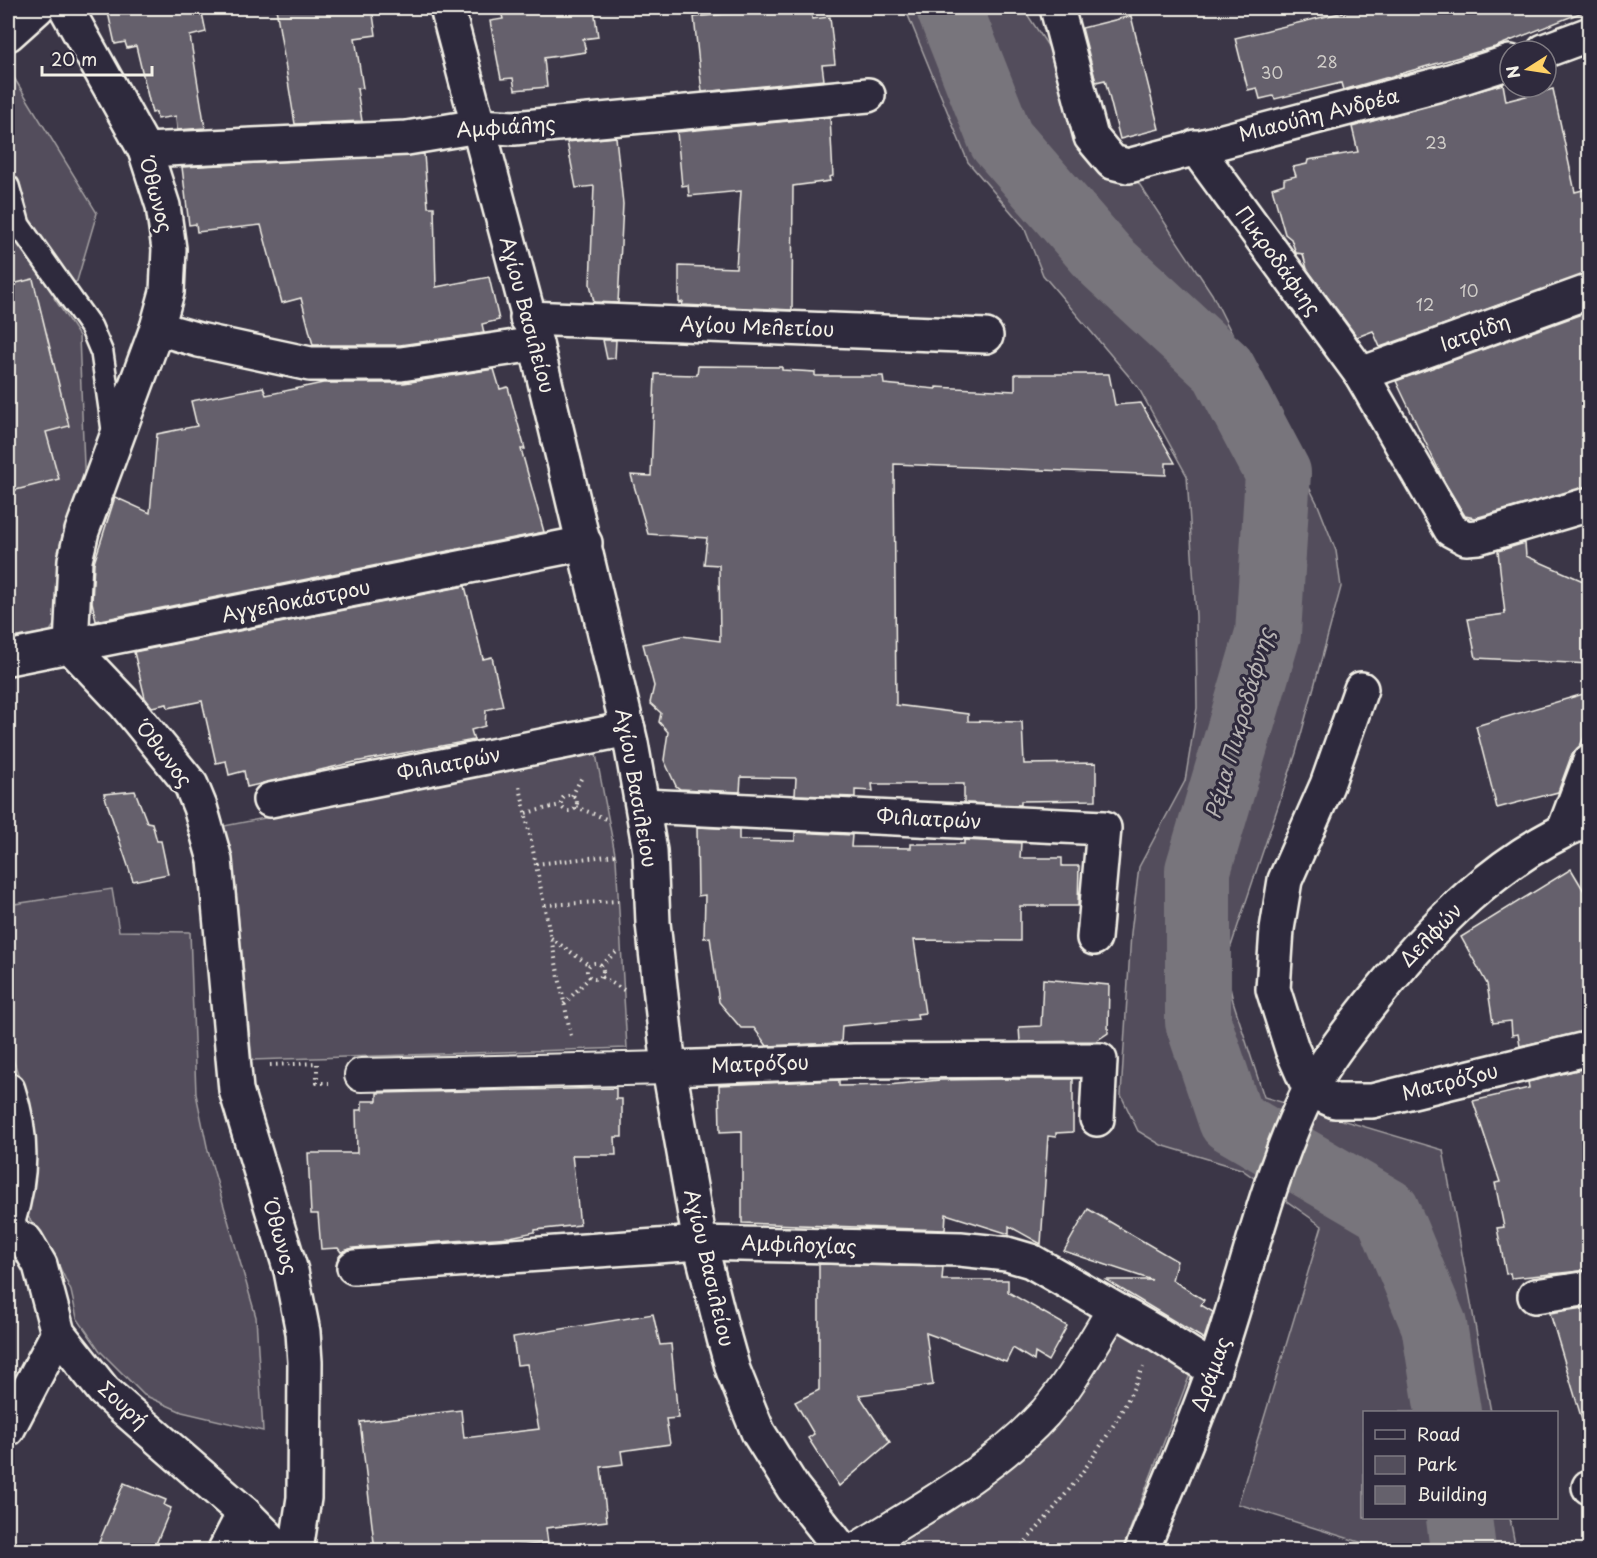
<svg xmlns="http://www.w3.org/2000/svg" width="1597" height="1558" font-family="'Playpen Sans',sans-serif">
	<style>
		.green { fill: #534e5c; stroke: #a4a0a2; stroke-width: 1.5 }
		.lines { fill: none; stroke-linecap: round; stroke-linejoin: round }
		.river { stroke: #78747b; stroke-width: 66 }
		.building { fill: #65616c; stroke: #f4f1e8; stroke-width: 1.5 }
		.service-casing { stroke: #f4f1e8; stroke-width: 26 }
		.pedestrian-casing { stroke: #f4f1e8; stroke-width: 36 }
		.minor-casing { stroke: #f4f1e8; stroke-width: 38 }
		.tertiary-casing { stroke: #f4f1e8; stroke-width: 38 }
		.path { stroke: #f4f1e8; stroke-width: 4; stroke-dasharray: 1.5 4.5; stroke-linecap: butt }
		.service { stroke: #2f2a3d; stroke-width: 21 }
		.pedestrian { stroke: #2f2a3d; stroke-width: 32 }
		.minor { stroke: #2f2a3d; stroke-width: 33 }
		.tertiary { stroke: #2f2a3d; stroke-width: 33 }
		.labels { text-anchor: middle; stroke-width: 6; stroke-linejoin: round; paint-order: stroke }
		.number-label { font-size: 16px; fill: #d0cdc9 }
		.street-label { font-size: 20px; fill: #f4f1e8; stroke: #2f2a3d }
		.water-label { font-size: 21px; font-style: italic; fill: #b6b2b2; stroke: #2f2a3d }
	</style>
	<rect width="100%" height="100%" fill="#3b3647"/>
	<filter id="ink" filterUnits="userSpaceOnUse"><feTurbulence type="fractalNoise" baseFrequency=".0167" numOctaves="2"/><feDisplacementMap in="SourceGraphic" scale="12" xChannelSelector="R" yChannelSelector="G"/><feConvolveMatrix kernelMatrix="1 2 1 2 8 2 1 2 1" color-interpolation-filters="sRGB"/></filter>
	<g filter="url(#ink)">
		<g class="green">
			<path d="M905,8H1023L1212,294L1318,505L1336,551L1341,587L1296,753L1225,964L1233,1001L1264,1097L1443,1150L1491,1412H1364V1518H1510L1516,1550H1385L1238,1504L1322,1226L1241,1169L1161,1145L1138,1131L1121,1095L1131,933L1139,867L1185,781L1197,708L1196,616L1187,476L1138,387L1043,275L1024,227L968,162Z"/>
			<path d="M8,68L97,213L77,281L54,298L79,336L85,492L58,619L50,631L8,639Z"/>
			<path d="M596,754L616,859L627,1048L252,1060L235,880L224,826Z"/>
			<path d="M112,889L119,931L190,932L196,1094L208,1151L256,1317L263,1431L182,1412L144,1395L100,1351L77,1318L71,1291L53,1253L23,1209L32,1114L8,1045V905Z"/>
			<path d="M1112,1327L1191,1372L1122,1550H888Z"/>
		</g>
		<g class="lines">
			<g class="river">
				<path d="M949,8L1001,140L1107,262L1223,369L1278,473L1268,634L1198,870V1022L1231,1120L1387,1211L1434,1325L1448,1412"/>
				<path d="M1459,1518L1463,1550"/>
			</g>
		</g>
		<g class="building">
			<path d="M107,8H201L206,32L190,36L205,128L177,130L176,116L157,119L156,112L152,113L136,46L127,48L125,42L115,44Z"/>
			<path d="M276,8H372L376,35L355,38L363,88L357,89L362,121L295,124Z"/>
			<path d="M500,8H594L598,37L583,39L586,52L544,58L547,87L515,90L513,78L501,79L490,21L503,19Z"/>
			<path d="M745,8H811L812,19L830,17L835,64L822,65L824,80L702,92L694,17L745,12Z"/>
			<path d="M1361,8H1590V9L1495,47L1343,90L1341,83L1275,99L1273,96L1260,99L1257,88L1248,90L1235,38Z"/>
			<path d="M1131,16L1159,129L1120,139L1105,80L1096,82L1082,28Z"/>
			<path d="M1503,84L1506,101L1553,89L1575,192L1590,188V273L1380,347L1373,331L1357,337L1307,269L1303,254L1296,253L1291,239L1285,234L1272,188L1284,184V179L1296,176L1293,167L1307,164L1308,160L1358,152L1352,127Z"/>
			<path d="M830,117L833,176L829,177L830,181L793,186L792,310L682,305L683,302L679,303V266L736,268L741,191L689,196L688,185L682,186L677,132Z"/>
			<path d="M616,137L623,204L618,303L594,302L590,284L594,186L576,188L567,142Z"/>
			<path d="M424,154L428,207H434L436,287L489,277L499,320L482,324L484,333L400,345H313L301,298L282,303L261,225L197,232L196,224L189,225L182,167Z"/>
			<path d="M33,279L69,426L46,432L59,479L8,492V285Z"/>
			<path d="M1590,311V486L1475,518L1465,516L1445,483L1396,381Z"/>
			<path d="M603,340H616L615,358L607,359Z"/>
			<path d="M698,366L782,367V370L815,372V376H883L884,384L936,389V387L1015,391V374H1109L1115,405L1141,403L1175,463H1166V475L894,464L896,705L968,714V721L1022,722L1024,764L1096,763V800L1021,801V805L964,803V784H872L873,791L855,790V797L795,795L796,778L741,777L740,792L680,789L676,786L664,760L668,732L659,722L661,713L650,703L654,686L643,644L682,636L720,641L719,565L704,564L707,538L648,534L631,475L651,476L655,374L697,375Z"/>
			<path d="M494,369L500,389L508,387L525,449H521L544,532L96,621L92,602L94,563L115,497L150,513L157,434L197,426L191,401L263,387L266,395L323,383H404Z"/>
			<path d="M1525,543L1526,556L1590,584V664L1476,658L1468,619L1505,614L1498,551Z"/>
			<path d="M465,586L483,659L492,657L503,706L486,710L485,726L471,730L474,740L355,762L247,787L244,771L229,775L226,761L216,763L202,701L168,708L167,704L152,707L145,698L134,652Z"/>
			<path d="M1590,692V724L1580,746L1572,754L1558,792L1497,808L1476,726Z"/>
			<path d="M135,791L147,822L152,823L157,841H161L168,874L133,881L104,794Z"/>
			<path d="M697,827L739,829V840L795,841V832L852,835L851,847L911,848V844H964V840L1021,843L1020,858H1062V866H1079L1078,906H1020V941L914,940L925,1013L917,1014L918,1019L842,1026L841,1043L767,1046L754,1028H741L719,1002L710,937L704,938L705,895L698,896Z"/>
			<path d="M1571,869L1590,901V1030L1520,1046L1518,1034L1512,1035L1511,1021L1493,1023L1487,984L1461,937Z"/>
			<path d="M1043,979L1109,985L1108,1033L1096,1041L1020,1042L1019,1027L1041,1026Z"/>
			<path d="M1590,1067V1270L1511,1278L1510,1273L1506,1274L1497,1228L1504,1227L1495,1183L1500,1182L1473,1101L1529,1088L1528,1082Z"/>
			<path d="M1006,1079H1073V1132L1056,1133V1137L1048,1136L1041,1244L1009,1226V1234L946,1214L945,1230L742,1223V1131L720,1132L719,1085L839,1080V1086L888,1085L940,1080Z"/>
			<path d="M616,1088V1099H622V1137H615L616,1155H572L580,1225L535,1230V1232L510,1237L353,1248L341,1252L338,1248L321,1249L318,1214H311L308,1153H357L356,1110H362V1101H377V1093Z"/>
			<path d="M1088,1209L1177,1261L1172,1280L1204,1300L1201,1305L1213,1312L1204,1339L1106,1280H1152L1064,1251Z"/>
			<path d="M819,1264L943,1267L942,1280H1008V1292L1067,1326L1048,1361L1035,1353L1034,1361L1013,1348L1006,1362L926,1333L933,1385L859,1395L890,1442L839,1486L808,1438L814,1434L795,1402L819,1390Z"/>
			<path d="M1590,1307V1419L1582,1420L1550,1313Z"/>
			<path d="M653,1314L660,1345L671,1344L678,1418L666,1419L670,1444L621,1451L623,1464L601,1467L607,1521L546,1528L548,1543L505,1548V1551H375L360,1422L461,1410L464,1438L539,1429L527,1364L517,1365L513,1337Z"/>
			<path d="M124,1483L166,1500L164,1505L171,1508L153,1551H119L99,1542Z"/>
		</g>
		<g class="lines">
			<defs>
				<path id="service" d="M8,186L19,225L91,327L102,353L114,437"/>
				<g id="pedestrian">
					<path d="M361,1075L669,1068"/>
					<path d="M855,1550C921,1509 992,1471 1045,1413C1072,1382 1092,1344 1114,1309"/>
				</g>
				<g id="minor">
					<path d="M66,8L145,150L163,206L169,249L167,292L157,328L82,531L75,560L71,647L126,705L191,785L200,807L215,860L236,1090L291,1271L303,1332L305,1362L304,1498L296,1550"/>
					<path d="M1057,8L1091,137L1112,162L1128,166L1444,83L1510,62"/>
					<path d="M8,34L37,8"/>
					<path d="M1544,51L1590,34"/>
					<path d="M1195,147L1361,374L1451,530L1466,538L1478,537L1590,504"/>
					<path d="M145,150L407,138L478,126L514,128L868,95"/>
					<path d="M527,318L986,336"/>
					<path d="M157,328L199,340L310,364H401L536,344"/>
					<path d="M1361,374L1590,291"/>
					<path d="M8,658L585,543"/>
					<path d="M1361,689L1327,785L1285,880L1277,929L1273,989L1292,1049L1310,1090L1335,1101H1372L1590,1048"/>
					<path d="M270,800L628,729"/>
					<path d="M643,806L1104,828L1094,938"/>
					<path d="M1564,830L1590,761"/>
					<path d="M669,1068L854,1061L1100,1060L1097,1119"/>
					<path d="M8,1090C23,1135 22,1176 8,1221"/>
					<path d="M8,1232L26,1241L40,1265L58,1333L104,1391L244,1513L281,1550"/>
					<path d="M354,1267L700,1243L960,1249L1007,1254L1031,1261L1158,1334L1214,1370"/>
					<path d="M1535,1296L1590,1288"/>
					<path d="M8,1429L58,1333"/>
					<path d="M1589,1487H1590"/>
					<path d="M225,1550L244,1513"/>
				</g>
				<g id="tertiary">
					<path d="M447,8L536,344L631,743L650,851L653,923L669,1068L700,1243L724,1338L733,1370L758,1432L793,1488L842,1550"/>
					<path d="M1142,1550C1166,1490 1193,1430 1214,1369C1244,1283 1263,1193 1300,1110C1317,1071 1344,1037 1370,1004C1430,928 1498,856 1590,819"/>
				</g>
			</defs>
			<use href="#service" class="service-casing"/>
			<use href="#pedestrian" class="pedestrian-casing"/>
			<use href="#minor" class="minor-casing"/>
			<use href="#tertiary" class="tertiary-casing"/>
			<g class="path">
				<path d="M520,787L571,1036"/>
				<circle cx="569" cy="803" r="8"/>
				<path d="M572,796L583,775"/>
				<path d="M576,807L609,820"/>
				<path d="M526,813L561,805"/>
				<path d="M536,864L616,855"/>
				<path d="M545,905L618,901"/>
				<path d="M551,938L589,965"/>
				<circle cx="595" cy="971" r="8"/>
				<path d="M601,965L619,950"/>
				<path d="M602,977L624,990"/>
				<path d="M564,1004L589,978"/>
				<path d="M270,1065L317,1063V1083H329"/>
				<path d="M1018,1550C1068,1495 1114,1436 1143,1367"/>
			</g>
			<use href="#service" class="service"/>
			<use href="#pedestrian" class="pedestrian"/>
			<use href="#minor" class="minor"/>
			<use href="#tertiary" class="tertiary"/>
		</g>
	</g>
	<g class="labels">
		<g class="number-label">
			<text x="1327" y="68">28</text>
			<text x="1272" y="79">30</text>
			<text x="1436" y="149">23</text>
			<text x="1469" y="297">10</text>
			<text x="1425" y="311">12</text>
		</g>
		<g class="street-label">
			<text transform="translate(1319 115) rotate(-14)" y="7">Μιαούλη Ανδρέα</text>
			<text transform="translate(506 127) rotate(-4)" y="7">Αμφιάλης</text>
			<text transform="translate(156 195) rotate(75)" y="7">Όθωνος</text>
			<text transform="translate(1278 261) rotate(54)" y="7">Πικροδάφιης</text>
			<text transform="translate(527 315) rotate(75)" y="7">Αγίου Βασιλείου</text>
			<text transform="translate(757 327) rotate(2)" y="7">Αγίου Μελετίου</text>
			<text transform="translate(1475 333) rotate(-20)" y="7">Ιατρίδη</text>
			<text transform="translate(296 601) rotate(-11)" y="7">Αγγελοκάστρου</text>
			<text transform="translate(164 754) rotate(52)" y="7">Όθωνος</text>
			<text transform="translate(449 764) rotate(-11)" y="7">Φιλιατρών</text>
			<text transform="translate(636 788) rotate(80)" y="7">Αγίου Βασιλείου</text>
			<text transform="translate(929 819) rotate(3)" y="7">Φιλιατρών</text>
			<text transform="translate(1431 935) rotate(-46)" y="7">Δελφών</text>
			<text transform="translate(760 1064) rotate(-2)" y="7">Ματρόζου</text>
			<text transform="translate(1450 1082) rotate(-14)" y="7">Ματρόζου</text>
			<text transform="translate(280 1237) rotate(74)" y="7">Όθωνος</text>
			<text transform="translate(799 1245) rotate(2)" y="7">Αμφιλοχίας</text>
			<text transform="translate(709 1268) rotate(77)" y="7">Αγίου Βασιλείου</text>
			<text transform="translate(1211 1374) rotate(-70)" y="7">Δράμας</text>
			<text transform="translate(123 1405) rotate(43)" y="7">Σουρή</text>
		</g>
		<g class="water-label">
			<text transform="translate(1240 724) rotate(-74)" y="7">Ρέμα Πικροδάφνης</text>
		</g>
	</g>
	<rect width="1597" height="1558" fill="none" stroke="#2f2a3d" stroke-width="30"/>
	<rect x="15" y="15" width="1567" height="1528" fill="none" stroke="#f4f1e8" stroke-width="2" filter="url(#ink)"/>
	<rect x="1363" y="1411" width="195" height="108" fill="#2f2a3d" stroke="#7e7a81" stroke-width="1.5"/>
	<rect x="1375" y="1430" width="30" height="9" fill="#2f2a3d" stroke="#7e7a81" stroke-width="1.5"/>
	<text x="1417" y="1441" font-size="18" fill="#f4f1e8">Road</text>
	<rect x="1375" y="1456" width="30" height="18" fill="#534e5c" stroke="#7e7a81" stroke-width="1.5"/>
	<text x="1417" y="1471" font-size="18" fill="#f4f1e8">Park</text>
	<rect x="1375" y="1486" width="30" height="18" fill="#65616c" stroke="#7e7a81" stroke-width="1.5"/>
	<text x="1417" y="1501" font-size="18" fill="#f4f1e8">Building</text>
	<g transform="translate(1528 69) rotate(258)"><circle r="28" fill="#2f2a3d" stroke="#7e7a81" stroke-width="1.5"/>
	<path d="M0-4.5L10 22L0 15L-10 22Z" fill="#ffd166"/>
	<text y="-9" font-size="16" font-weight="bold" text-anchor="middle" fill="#f4f1e8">N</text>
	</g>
	<path d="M42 66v9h110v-9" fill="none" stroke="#f4f1e8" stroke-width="3"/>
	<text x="51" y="66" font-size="18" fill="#f4f1e8" stroke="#2f2a3d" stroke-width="4.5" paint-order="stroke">20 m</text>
</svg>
